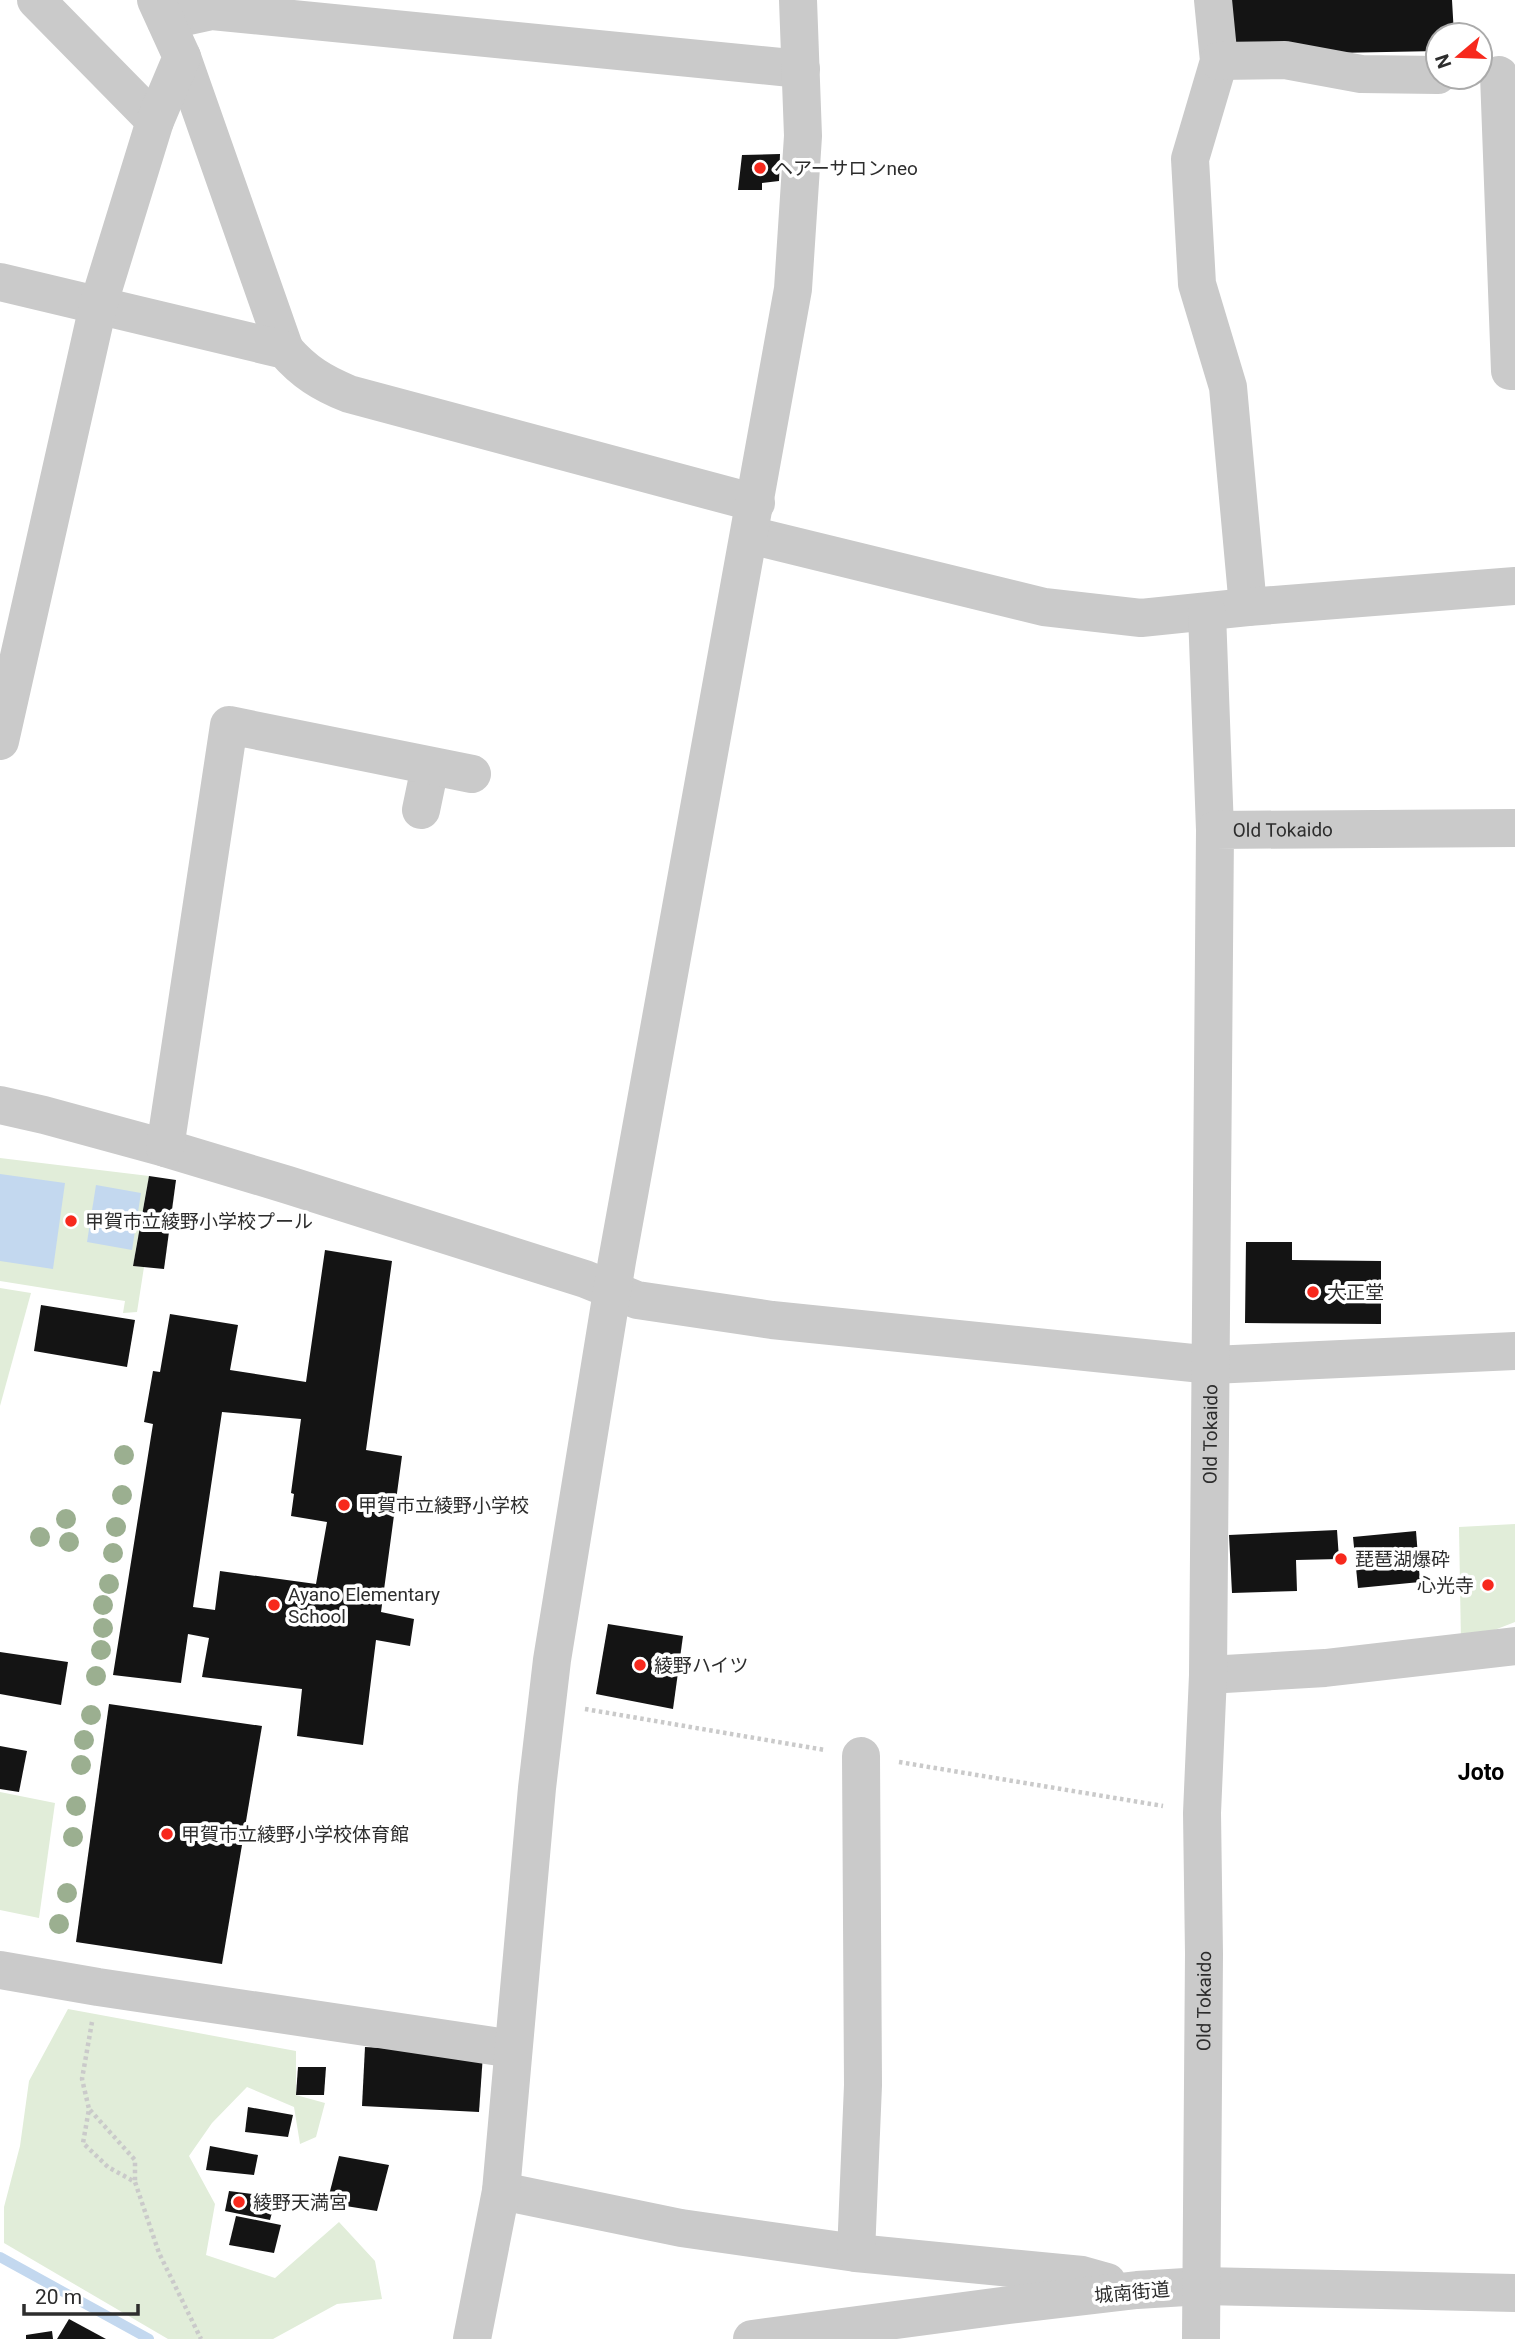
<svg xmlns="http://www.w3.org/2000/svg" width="1515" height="2339" font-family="Roboto,'Noto Sans JP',sans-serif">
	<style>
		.green { fill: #e1edd9 }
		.water { fill: #c3d8ef }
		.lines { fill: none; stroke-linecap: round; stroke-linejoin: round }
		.stream { stroke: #c3d8ef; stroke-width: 10 }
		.building { fill: #141414; fill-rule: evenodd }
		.path { stroke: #cacaca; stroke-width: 4.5; stroke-dasharray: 3.5 3.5; stroke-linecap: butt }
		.minor { stroke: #cacaca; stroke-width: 38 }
		.tree { fill: #9baf90 }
		.poi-dot { fill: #f7291d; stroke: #fff; stroke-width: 2.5 }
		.labels { text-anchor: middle; stroke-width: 7; stroke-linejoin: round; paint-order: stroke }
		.poi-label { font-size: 19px; fill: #2d2d2d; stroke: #fff; text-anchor: start }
		.street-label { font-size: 19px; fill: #2d2d2d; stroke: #fff }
		.quarter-label { font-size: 23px; font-weight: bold; fill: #000; stroke: #fff }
	</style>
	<rect width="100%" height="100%" fill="#fff"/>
	<g class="green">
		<path d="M0,1158L149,1176L133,1266L144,1267L137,1312L123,1313L125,1301L0,1281Z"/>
		<path d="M0,1288L31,1293L0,1406Z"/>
		<path d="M1515,1524V1622L1461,1643L1459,1527Z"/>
		<path d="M0,1792L55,1803L39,1918L0,1910Z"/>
		<path d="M68,2009L296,2051V2095L325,2103L316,2137L300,2144L294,2107L247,2087L212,2123L189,2156L215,2204L206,2255L275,2278L339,2222L375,2261L382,2299L337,2304L273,2339H168L4,2243V2207L20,2146L29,2081Z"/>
	</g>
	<g class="water">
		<path d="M0,1174L65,1183L53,1269L0,1261Z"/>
		<path d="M96,1185L141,1193L132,1250L87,1242Z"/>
	</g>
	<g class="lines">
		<path class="stream" d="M0,2257L149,2339"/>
	</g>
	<g class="building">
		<path d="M1230,0H1452L1454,35H1438V51L1235,55Z"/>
		<path d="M780,154L779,181L762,183V190H738L742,155Z"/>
		<path d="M149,1176L176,1180L164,1269L133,1266Z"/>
		<path d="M1246,1242H1292V1260L1381,1261V1324L1245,1323Z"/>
		<path d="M325,1250L392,1261L366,1450L402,1456L381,1612L414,1619L410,1646L376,1640L363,1745L297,1736L302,1689L202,1677L209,1638L188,1634L181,1683L113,1675L153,1424L144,1422L153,1371L160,1372L170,1314L238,1325L230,1370L306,1382ZM222,1412L301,1419L291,1493L294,1494L291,1516L327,1522L316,1584L220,1571L215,1610L193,1607Z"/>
		<path d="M41,1305L135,1320L127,1367L34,1351Z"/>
		<path d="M1337,1530L1339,1559L1296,1560L1297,1591L1232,1593L1229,1535Z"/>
		<path d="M1416,1531L1420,1582L1358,1588L1353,1537Z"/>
		<path d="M608,1624L683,1636L673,1709L596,1694Z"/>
		<path d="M0,1652L68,1662L61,1705L0,1694Z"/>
		<path d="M109,1704L262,1726L222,1964L76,1942Z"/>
		<path d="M0,1746L27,1751L19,1792L0,1789Z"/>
		<path d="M365,2047L483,2054L479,2112L362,2106Z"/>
		<path d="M298,2067H326L324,2095H296Z"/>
		<path d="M248,2107L293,2115L288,2137L245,2132Z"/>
		<path d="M210,2146L258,2155L254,2175L206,2170Z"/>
		<path d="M339,2156L389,2165L377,2211L327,2203Z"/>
		<path d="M229,2191L276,2197L270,2220L225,2211Z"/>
		<path d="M236,2216L281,2225L274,2253L229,2245Z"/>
		<path d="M69,2319L106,2339H57Z"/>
		<path d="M52,2331L53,2339H26V2335Z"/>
	</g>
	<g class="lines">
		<g class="path">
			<path d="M585,1709L825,1750"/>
			<path d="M899,1762L1163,1806"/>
			<path d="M92,2022L82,2079L89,2109L83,2143L108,2167L135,2182L159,2253L201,2339"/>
			<path d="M90,2110L135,2160V2182"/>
		</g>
		<g class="minor">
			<path d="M36,0L155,121"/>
			<path d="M1213,0L1219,61L1190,159L1197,284L1228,387L1248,607"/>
			<path d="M166,21L212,11L801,69"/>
			<path d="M182,57L285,350"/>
			<path d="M1219,61L1285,60L1361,74L1438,75"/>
			<path d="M1499,75L1510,371H1515"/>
			<path d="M0,282L285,350C304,372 322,383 349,394L756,503"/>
			<path d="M750,535L1044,607L1141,618L1248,607L1515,586"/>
			<path d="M1207,613L1215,830"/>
			<path d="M0,741L98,306L155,121L182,57L156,0"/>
			<path d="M421,810L430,767"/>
			<path d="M0,1105L44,1115L165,1148L288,1185L585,1279L637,1300L772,1320L1212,1365L1515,1351"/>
			<path d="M165,1148L229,725L472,774"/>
			<path d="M1208,1675L1325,1668L1515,1646"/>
			<path d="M0,1970L98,1987L513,2049"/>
			<path d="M501,2191L681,2228L856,2253L1082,2275L1107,2282"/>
			<path d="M856,2253L863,2085L861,1756"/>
			<path d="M472,2339L501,2191L537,1788L552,1660L617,1261L793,289L803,136L798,0"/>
			<path d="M752,2339L1009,2305L1137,2290L1202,2286L1515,2293"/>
			<path id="s1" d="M1201,2339L1204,1954L1202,1813L1208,1675L1215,830L1515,828"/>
		</g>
	</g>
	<g class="tree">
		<circle cx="124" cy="1455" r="10"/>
		<circle cx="122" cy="1495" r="10"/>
		<circle cx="66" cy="1519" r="10"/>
		<circle cx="116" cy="1527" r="10"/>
		<circle cx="40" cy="1537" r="10"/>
		<circle cx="69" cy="1542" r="10"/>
		<circle cx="113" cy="1553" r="10"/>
		<circle cx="109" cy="1584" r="10"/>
		<circle cx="103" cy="1605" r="10"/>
		<circle cx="103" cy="1628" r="10"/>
		<circle cx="101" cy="1650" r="10"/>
		<circle cx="96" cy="1676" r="10"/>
		<circle cx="91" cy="1715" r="10"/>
		<circle cx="84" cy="1740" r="10"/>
		<circle cx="81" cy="1765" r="10"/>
		<circle cx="76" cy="1806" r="10"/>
		<circle cx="73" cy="1837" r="10"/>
		<circle cx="67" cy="1893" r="10"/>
		<circle cx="59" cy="1924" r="10"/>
	</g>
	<g class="poi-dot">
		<circle cx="760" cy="168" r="7"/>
		<circle cx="71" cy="1221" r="7"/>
		<circle cx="1313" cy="1292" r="7"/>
		<circle cx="344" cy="1505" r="7"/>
		<circle cx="1341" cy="1559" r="7"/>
		<circle cx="1488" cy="1585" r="7"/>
		<circle cx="274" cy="1605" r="7"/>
		<circle cx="640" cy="1665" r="7"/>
		<circle cx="167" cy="1834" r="7"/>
		<circle cx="239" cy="2202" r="7"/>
	</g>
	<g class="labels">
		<g class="poi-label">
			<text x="774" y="175">ヘアーサロンneo</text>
			<text x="85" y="1228">甲賀市立綾野小学校プール</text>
			<text x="1327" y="1299">大正堂</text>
			<text x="358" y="1512">甲賀市立綾野小学校</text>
			<text x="1355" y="1566">琵琶湖爆砕</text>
			<text x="1474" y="1592" text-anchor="end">心光寺</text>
			<text x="288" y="1601">Ayano Elementary<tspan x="288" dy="22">School</tspan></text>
			<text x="654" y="1672">綾野ハイツ</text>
			<text x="181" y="1841">甲賀市立綾野小学校体育館</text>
			<text x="253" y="2209">綾野天満宮</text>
		</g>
		<g class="street-label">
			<text dy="7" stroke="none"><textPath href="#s1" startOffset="1577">Old Tokaido</textPath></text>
			<text dy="7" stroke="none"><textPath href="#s1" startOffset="905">Old Tokaido</textPath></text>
			<text dy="7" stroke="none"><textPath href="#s1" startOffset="338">Old Tokaido</textPath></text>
			<text transform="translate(1132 2292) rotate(-5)" y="7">城南街道</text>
		</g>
		<g class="quarter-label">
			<text x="1481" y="1780">Joto</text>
		</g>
	</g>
	<g transform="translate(1459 56) rotate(251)"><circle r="33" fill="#ffffff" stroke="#ababab" stroke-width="2"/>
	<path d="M0-5L12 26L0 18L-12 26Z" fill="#f7291d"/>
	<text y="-10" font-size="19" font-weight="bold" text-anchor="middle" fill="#2d2d2d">N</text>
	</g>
	<path d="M24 2304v10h114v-10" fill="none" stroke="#2d2d2d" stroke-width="3.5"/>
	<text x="35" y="2304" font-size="21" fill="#2d2d2d" stroke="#ffffff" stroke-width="5" paint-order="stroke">20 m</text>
</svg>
